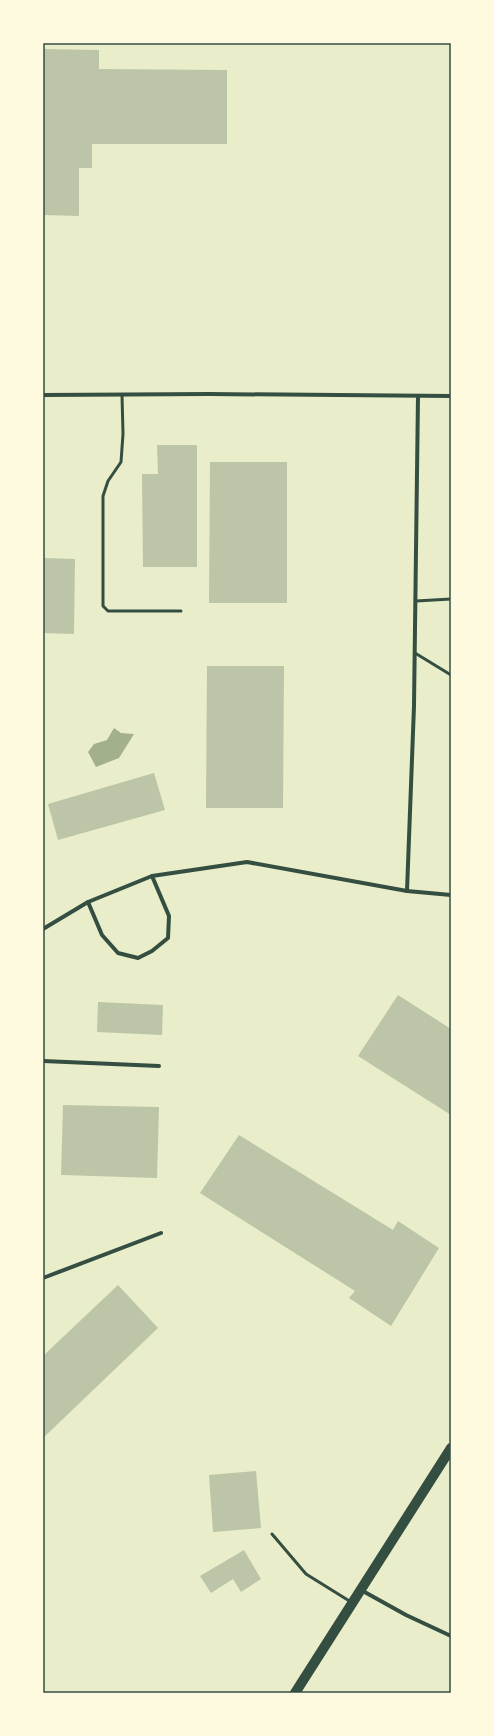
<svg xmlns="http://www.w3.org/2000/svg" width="494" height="1736" font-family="Lora,serif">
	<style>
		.water { fill: #a3b18a }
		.building { fill: #bcc5a7 }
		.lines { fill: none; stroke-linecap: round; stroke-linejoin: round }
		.service { stroke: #344e41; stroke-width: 3 }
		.minor { stroke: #344e41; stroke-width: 4 }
		.primary { stroke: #344e41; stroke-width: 10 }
		.neatline { fill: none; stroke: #344e41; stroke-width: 1.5 }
	</style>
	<rect width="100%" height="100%" fill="#e9edc9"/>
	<path class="water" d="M114,728L121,733L134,734L119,758L96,767L88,752L94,744L107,740Z"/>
	<g class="building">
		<path d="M43,49L99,50V69L227,70V144H92V168H79V216L43,215Z"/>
		<path d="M157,445H197V567H143L142,474H158Z"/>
		<path d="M210,462H287V603H209Z"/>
		<path d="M43,558L75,559L74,634L43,633Z"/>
		<path d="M207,666H284L283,808H206Z"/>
		<path d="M154,773L165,810L58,840L48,804Z"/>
		<path d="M398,995L451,1029V1115L358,1056Z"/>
		<path d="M98,1002L163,1005L162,1035L97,1032Z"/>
		<path d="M63,1105L159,1107L157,1178L61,1175Z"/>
		<path d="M239,1135L393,1230L398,1221L439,1248L391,1326L349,1298L355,1291L200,1193Z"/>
		<path d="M118,1285L158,1328L43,1438V1356Z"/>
		<path d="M256,1471L261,1528L213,1532L209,1475Z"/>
		<path d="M244,1550L261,1579L241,1592L233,1579L211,1593L200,1576Z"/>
	</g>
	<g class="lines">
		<g class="service">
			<path d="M122,395L123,434L121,462L108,481L103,496V606L108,611H181"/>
			<path d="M416,601L451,599"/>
			<path d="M415,653L451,675"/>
			<path d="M272,1534L306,1574L351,1602"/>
		</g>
		<g class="minor">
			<path d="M43,395L209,394L451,396"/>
			<path d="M407,891L414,706L418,396"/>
			<path d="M88,902L102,935L118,953L138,958L152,951L168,938L169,916L152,876"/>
			<path d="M43,929L88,902L152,876L247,862L407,891L451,895"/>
			<path d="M43,1061L159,1066"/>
			<path d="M43,1278L161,1233"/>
			<path d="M361,1590L406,1615L451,1636"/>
		</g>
		<path class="primary" d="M295,1693L451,1448"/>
	</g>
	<rect width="494" height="1736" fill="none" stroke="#fefae0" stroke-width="88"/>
	<rect x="44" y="44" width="406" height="1648" class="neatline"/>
</svg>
